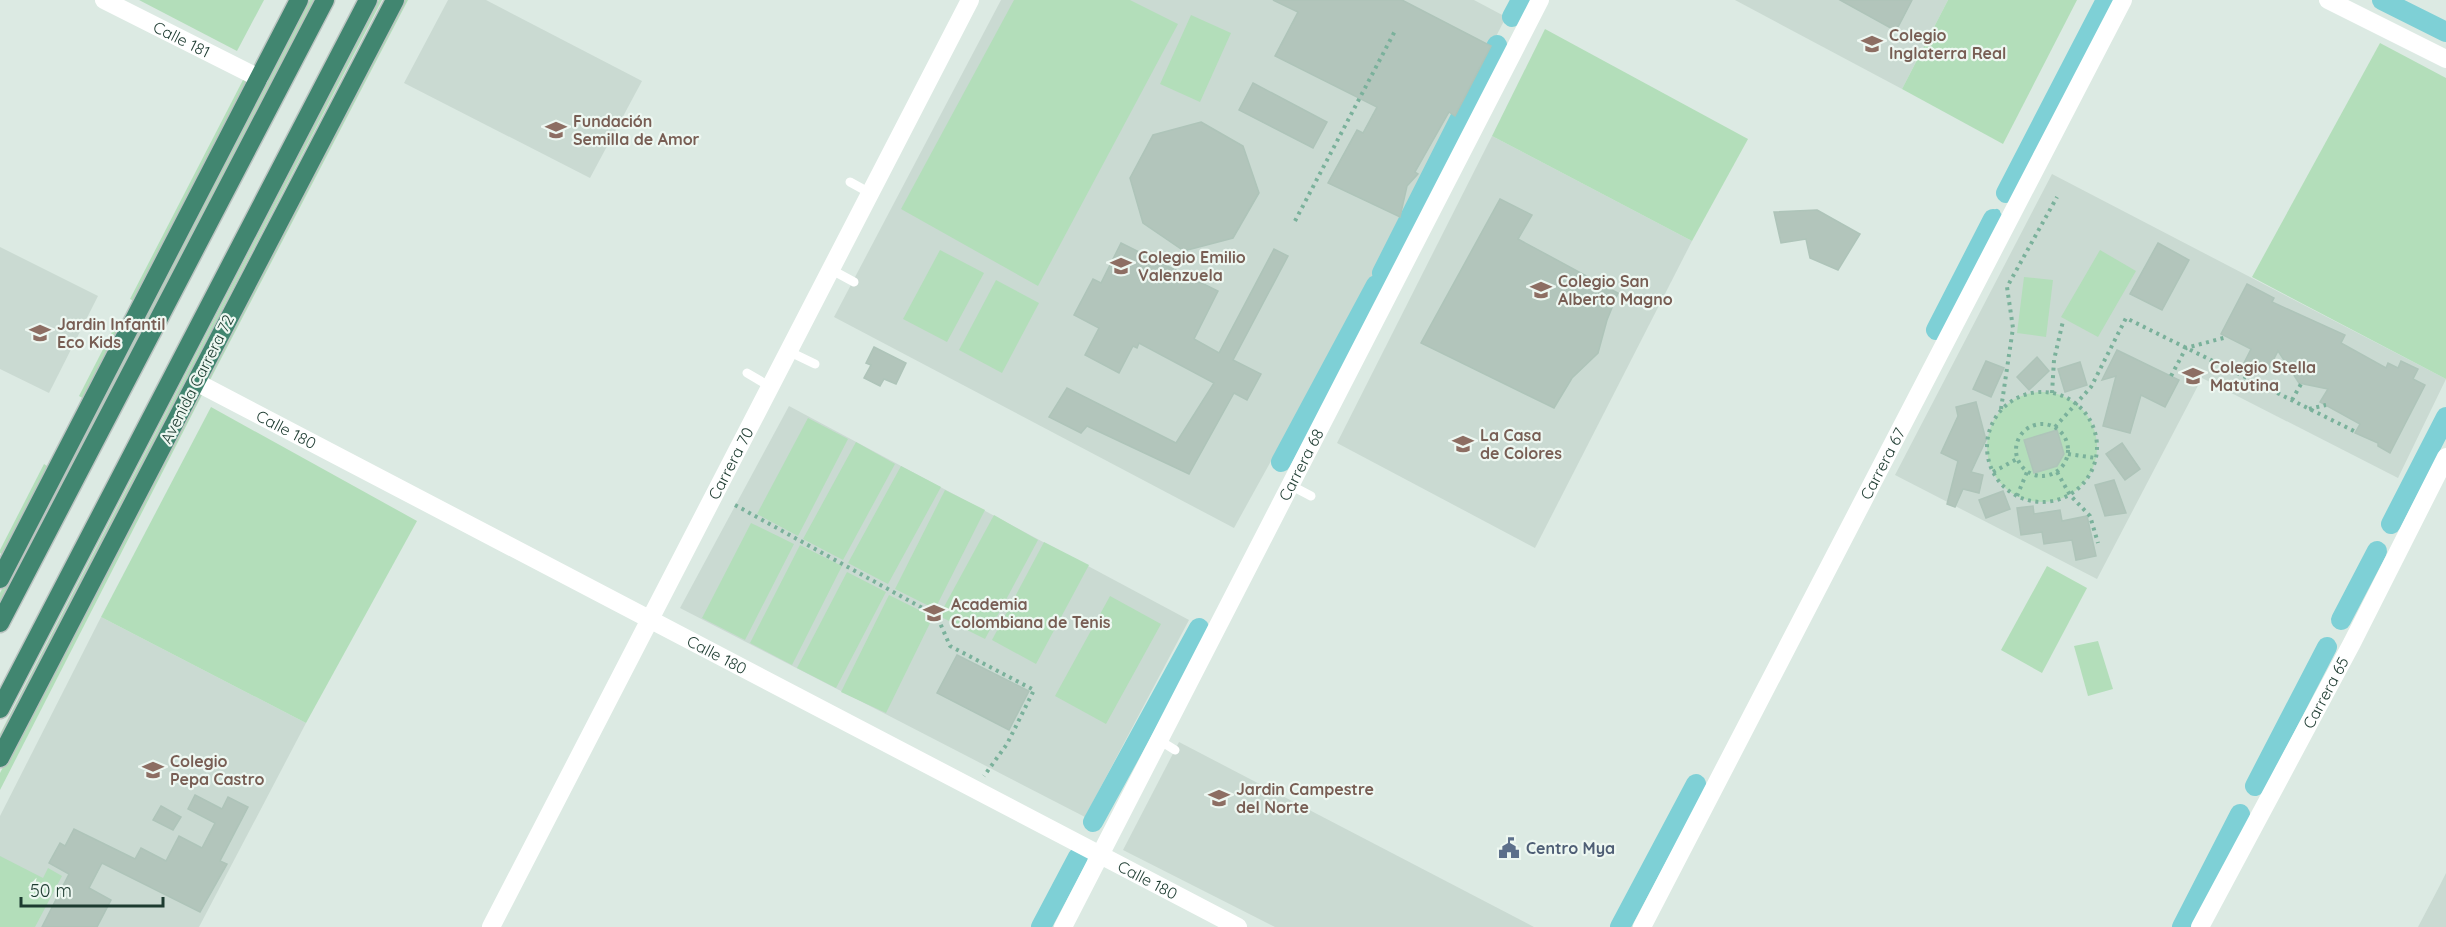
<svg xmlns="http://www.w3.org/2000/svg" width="2446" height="927" font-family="Quicksand,sans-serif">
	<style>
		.built { fill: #cadad2 }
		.green { fill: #b3deba }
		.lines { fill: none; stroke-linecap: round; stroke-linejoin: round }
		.stream { stroke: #7ed0d6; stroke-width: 6 }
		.canal { stroke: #7ed0d6; stroke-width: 20 }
		.building { fill: #b2c5bb; stroke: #aec4b9; stroke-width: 1.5 }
		.trunk-casing { stroke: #bbc4c1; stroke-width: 21 }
		.path { stroke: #7ab19b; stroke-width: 4; stroke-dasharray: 3 4.5; stroke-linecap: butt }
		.service { stroke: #fff; stroke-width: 9 }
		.minor { stroke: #fff; stroke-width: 18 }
		.trunk { stroke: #418670; stroke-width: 18 }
		.labels { text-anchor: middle; stroke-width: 4.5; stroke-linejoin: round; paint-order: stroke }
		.education-label { font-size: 16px; font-weight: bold; fill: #785e54; stroke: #edf7f1; text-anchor: start }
		.street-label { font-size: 16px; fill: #1d3b30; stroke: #edf7f1 }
		.service-label { font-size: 16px; font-weight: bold; fill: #4e5e75; stroke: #edf7f1; text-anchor: start }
	</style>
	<rect width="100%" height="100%" fill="#dceae3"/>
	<g class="built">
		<path d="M448,0H486L642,81L590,178L404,83Z"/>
		<path d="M1001,0H1474L1506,17L1376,271L1234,528L834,317Z"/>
		<path d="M1735,0H1948L1902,89Z"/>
		<path d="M1492,136L1692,241L1535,548L1337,443Z"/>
		<path d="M2052,174L2446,379L2398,478L2202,378L2097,579L1895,475Z"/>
		<path d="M0,247L98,296L49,393L0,369Z"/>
		<path d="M789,406L1189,620L1085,817L680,608Z"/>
		<path d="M101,617L306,723L199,927H0V816Z"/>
		<path d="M1179,742L1534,927H1275L1123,850Z"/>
		<path d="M2446,873V927H2418L2439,887Z"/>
	</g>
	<g class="green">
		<path d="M139,0H264L237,51Z"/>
		<path d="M310,0H316L0,603V593Z"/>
		<path d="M379,0H382L0,739V734Z"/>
		<path d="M400,0H408L210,380L204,378Z"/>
		<path d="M1014,0H1130L1178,24L1038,286L901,209Z"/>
		<path d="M1948,0H2077L2003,144L1902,89Z"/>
		<path d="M1191,15L1231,33L1200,102L1160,84Z"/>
		<path d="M1545,29L1748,139L1692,241L1492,136Z"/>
		<path d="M2380,43L2446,78V379L2252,277Z"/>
		<path d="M244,78L250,82L136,302L130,299Z"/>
		<path d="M940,250L984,273L947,342L903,319Z"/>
		<path d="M2100,250L2136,271L2098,337L2061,317Z"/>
		<path d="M2024,277L2053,280L2046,337L2017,333Z"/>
		<path d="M996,280L1039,303L1002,373L959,350Z"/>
		<path d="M117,322L124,325L86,400L79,396Z"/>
		<path d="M197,390L203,393L0,790V773Z"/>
		<circle cx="2042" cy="447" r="55"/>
		<path d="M211,407L417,521L306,723L101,617Z"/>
		<path d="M808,418L848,439L798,536L757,514Z"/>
		<path d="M856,442L895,464L843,560L803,539Z"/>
		<path d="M44,464L50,468L5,556L0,553V550Z"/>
		<path d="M901,466L941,487L888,584L848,563Z"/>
		<path d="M945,490L985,510L935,609L895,589Z"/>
		<path d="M994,515L1038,540L985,639L939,616Z"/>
		<path d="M751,523L794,544L745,640L702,618Z"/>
		<path d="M1044,542L1089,565L1036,664L992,640Z"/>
		<path d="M800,545L842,566L792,665L750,643Z"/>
		<path d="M2047,566L2087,588L2042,673L2001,650Z"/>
		<path d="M847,572L886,592L836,688L797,668Z"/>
		<path d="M889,595L933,617L886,713L841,692Z"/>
		<path d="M1110,596L1161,624L1106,724L1055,696Z"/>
		<path d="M2098,641L2113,689L2088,696L2074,646Z"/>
		<path d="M0,856L43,878L48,868L62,876L35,927H0Z"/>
	</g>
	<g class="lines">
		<path class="stream" d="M1993,219L1997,212"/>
		<g class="canal">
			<path d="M2382,0L2446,32"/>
			<path d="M1512,17L1521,0"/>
			<path d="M2006,193L2106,0"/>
			<path d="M1382,273L1497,45"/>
			<path d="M1936,330L1993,219"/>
			<path d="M1281,462L1376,285"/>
			<path d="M2391,524L2446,417"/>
			<path d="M2341,620L2377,551"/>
			<path d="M2255,786L2327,647"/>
			<path d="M1093,822L1199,628"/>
			<path d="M1041,927L1078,857"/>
			<path d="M1620,927L1696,784"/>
			<path d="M2182,927L2240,814"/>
		</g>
	</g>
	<g class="building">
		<path d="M1273,0H1402L1491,46L1455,116L1449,112L1415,172L1418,174L1407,186L1400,217L1328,183L1357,130L1363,133L1377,107L1275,56L1298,12Z"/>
		<path d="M1840,0H1912L1896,31Z"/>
		<path d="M1253,83L1327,122L1313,148L1239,110Z"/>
		<path d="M1201,122L1243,146L1259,193L1233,238L1184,251L1143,223L1130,178L1153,135Z"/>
		<path d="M1500,199L1532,215L1518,239L1618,293L1607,320L1598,353L1572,378L1554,408L1421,343Z"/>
		<path d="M1817,210L1860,234L1838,270L1810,258L1806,239L1781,243L1774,212Z"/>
		<path d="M1121,243L1218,291L1194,339L1219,353L1274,249L1288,256L1233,360L1261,374L1247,400L1234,393L1189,474L1087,426L1081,433L1049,417L1067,388L1176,443L1214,383L1139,343L1137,348L1133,346L1119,373L1085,355L1099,328L1074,315L1093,279L1101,283Z"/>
		<path d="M2158,243L2189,260L2162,310L2130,294Z"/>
		<path d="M2247,284L2274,298L2272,302L2345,335L2341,343L2386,368L2388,363L2398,368L2401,361L2418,369L2413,379L2425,385L2390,453L2378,446V443L2355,433L2360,424L2320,402L2328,389L2299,383L2278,351L2266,374L2244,363L2251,349L2221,334Z"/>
		<path d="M874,347L906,363L896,384L884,379L880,386L864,378L871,365L866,363Z"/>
		<path d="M2117,350L2179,380L2165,407L2141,395L2130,433L2103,426L2116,376L2102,380Z"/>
		<path d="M2037,357L2049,371L2029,390L2017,377Z"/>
		<path d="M1986,361L2004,368L1991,397L1973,389Z"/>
		<path d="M2080,362L2087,385L2065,392L2058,369Z"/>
		<path d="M1976,402L1986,440L1971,472L1983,475L1979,493L1963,489L1955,507L1947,504L1958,461L1941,453L1958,416L1956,407Z"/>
		<path d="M2057,430L2064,454L2057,466L2034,473L2024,440Z"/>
		<path d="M2122,443L2140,469L2125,480L2106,454Z"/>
		<path d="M2114,480L2126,513L2105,516L2095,485Z"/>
		<path d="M2003,491L2010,509L1986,518L1979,500Z"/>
		<path d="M2033,506L2034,514L2060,510L2062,521L2087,516L2096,556L2076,560L2072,540L2044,544L2042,532L2021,535L2017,508Z"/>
		<path d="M957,655L1029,691L1009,730L937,693Z"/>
		<path d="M195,795L222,809L228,797L248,807L220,861L227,864L200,912L102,863L89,888L111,900L97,927H42L69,874L49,863L60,843L65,846L74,829L135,859L141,848L166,861L179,836L202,848L215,823L188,809Z"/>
		<path d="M161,806L181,817L173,830L153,820Z"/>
	</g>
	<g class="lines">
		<defs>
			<g id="trunk">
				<path d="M0,579L299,0"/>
				<path d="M0,623L325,0"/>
				<path d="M0,709L368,0"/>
				<path d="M0,758L395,0"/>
			</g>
		</defs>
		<use href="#trunk" class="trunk-casing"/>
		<g class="path">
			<path d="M1295,221L1396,29"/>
			<path d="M2171,376L2186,348L2227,337"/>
			<circle cx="2042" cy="447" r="55"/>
			<path d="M2052,393L2054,360L2063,321"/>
			<path d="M2292,400L2301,384"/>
			<path d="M2001,409L2013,328L2007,287L2057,197"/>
			<path d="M2309,409L2326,405"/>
			<circle cx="2042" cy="450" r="26"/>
			<path d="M2055,427L2091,387L2126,318L2356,432"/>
			<path d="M2068,454L2096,458"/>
			<path d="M1993,472L2017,459"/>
			<path d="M2057,472L2070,495L2090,516L2098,543"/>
			<path d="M2017,496L2027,472"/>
			<path d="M735,505L937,616L950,646L1034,690L1007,744L984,776"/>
		</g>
		<g class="service">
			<path d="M850,182L870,193"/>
			<path d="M830,269L854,282"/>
			<path d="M788,351L815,364"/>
			<path d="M747,373L769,386"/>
			<path d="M1290,485L1311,496"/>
			<path d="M1159,740L1175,750"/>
		</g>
		<g class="minor">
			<path id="s1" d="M104,0L259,78"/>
			<path d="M2328,0L2446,59"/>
			<path id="s2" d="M196,382L1238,927"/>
			<path id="s3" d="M491,927L970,0"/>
			<path id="s4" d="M1063,927L1540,0"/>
			<path id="s5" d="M1642,927L2123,0"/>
			<path id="s6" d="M2200,927L2352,643L2446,457"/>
		</g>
		<use href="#trunk" class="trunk"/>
	</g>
	<defs>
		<symbol id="school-bare" viewBox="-9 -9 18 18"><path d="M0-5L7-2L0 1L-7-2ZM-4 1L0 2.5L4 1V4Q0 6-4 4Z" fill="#8d6e63" stroke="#edf7f1" stroke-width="2.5" paint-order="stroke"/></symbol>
		<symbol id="civic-bare" viewBox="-9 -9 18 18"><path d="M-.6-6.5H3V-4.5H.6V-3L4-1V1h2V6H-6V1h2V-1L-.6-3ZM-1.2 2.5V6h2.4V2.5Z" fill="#5c6f8a" stroke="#edf7f1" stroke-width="2.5" paint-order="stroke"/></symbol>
	</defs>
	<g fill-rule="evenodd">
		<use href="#school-bare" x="1857" y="29" width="30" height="30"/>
		<use href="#school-bare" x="541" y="115" width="30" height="30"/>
		<use href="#school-bare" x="1106" y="251" width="30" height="30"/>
		<use href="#school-bare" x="1526" y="275" width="30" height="30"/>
		<use href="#school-bare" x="25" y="318" width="30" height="30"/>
		<use href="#school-bare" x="2178" y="361" width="30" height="30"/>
		<use href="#school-bare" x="1448" y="429" width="30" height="30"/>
		<use href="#school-bare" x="919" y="598" width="30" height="30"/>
		<use href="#school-bare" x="138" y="755" width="30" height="30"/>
		<use href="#school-bare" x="1204" y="783" width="30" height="30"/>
		<use href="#civic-bare" x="1494" y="833" width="30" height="30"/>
	</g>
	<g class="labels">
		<g class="education-label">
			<text x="1889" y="41">Colegio<tspan x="1889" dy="18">Inglaterra Real</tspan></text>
			<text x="573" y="127">Fundación<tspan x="573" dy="18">Semilla de Amor</tspan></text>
			<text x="1138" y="263">Colegio Emilio<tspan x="1138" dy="18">Valenzuela</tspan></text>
			<text x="1558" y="287">Colegio San<tspan x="1558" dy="18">Alberto Magno</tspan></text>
			<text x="57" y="330">Jardin Infantil<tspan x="57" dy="18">Eco Kids</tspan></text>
			<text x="2210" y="373">Colegio Stella<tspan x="2210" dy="18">Matutina</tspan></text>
			<text x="1480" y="441">La Casa<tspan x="1480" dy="18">de Colores</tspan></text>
			<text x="951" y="610">Academia<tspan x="951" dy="18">Colombiana de Tenis</tspan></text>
			<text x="170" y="767">Colegio<tspan x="170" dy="18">Pepa Castro</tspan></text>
			<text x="1236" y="795">Jardin Campestre<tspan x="1236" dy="18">del Norte</tspan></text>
		</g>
		<g class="street-label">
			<text dy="6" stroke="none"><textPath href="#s1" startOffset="87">Calle 181</textPath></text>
			<text transform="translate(197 379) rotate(-63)" y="6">Avenida Carrera 72</text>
			<text dy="6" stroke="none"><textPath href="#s2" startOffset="102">Calle 180</textPath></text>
			<text dy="6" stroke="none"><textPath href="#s3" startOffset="522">Carrera 70</textPath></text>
			<text dy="6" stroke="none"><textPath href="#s5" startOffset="522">Carrera 67</textPath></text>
			<text dy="6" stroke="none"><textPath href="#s4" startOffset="520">Carrera 68</textPath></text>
			<text dy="6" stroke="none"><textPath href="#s2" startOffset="588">Calle 180</textPath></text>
			<text dy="6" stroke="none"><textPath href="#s6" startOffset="266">Carrera 65</textPath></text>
			<text dy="6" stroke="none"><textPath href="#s2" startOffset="1074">Calle 180</textPath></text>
		</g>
		<g class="service-label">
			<text x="1526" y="854">Centro Mya</text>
		</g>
	</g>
	<path d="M21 897v9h142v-9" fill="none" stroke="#1d3b30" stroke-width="3"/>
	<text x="30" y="897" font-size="18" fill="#1d3b30" stroke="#edf7f1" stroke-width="4.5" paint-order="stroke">50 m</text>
</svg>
